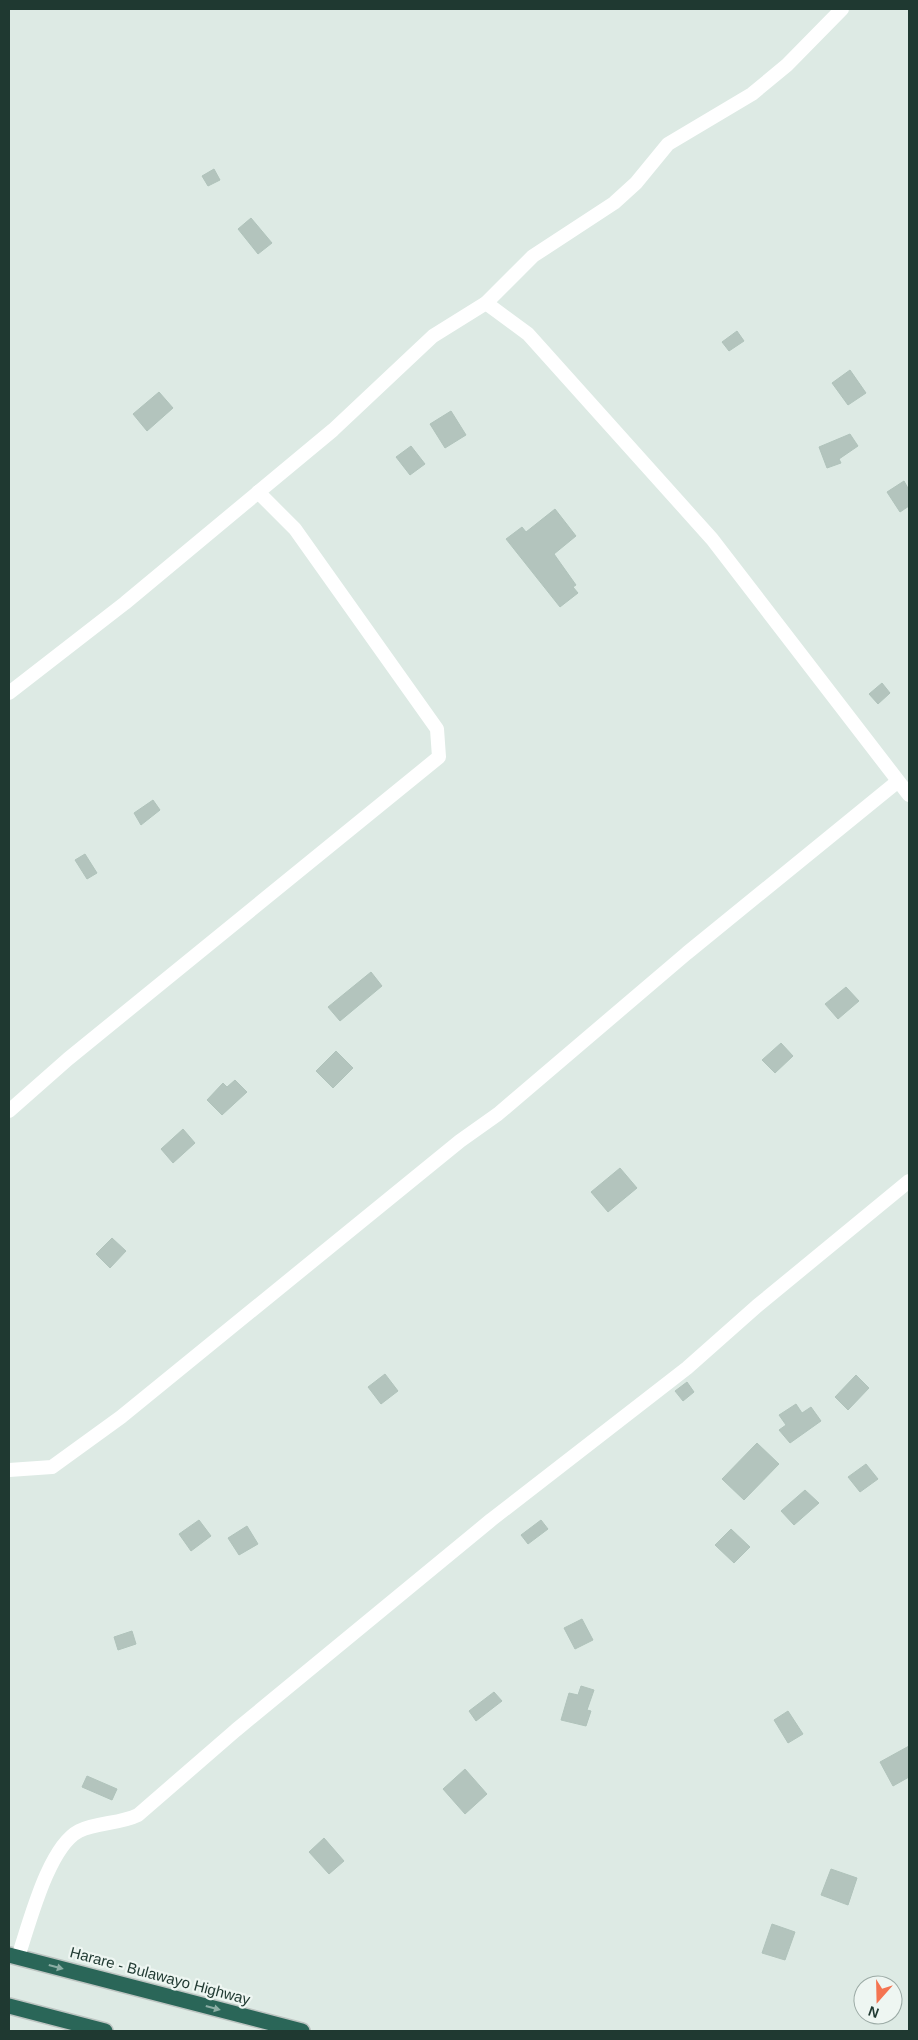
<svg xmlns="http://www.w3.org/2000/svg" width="918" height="2040" font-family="Helvetica,sans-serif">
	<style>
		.building { fill: #b3c4bd; stroke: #b0c3bb }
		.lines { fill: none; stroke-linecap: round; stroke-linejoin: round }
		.highway-casing { stroke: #bcc4c1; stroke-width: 18 }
		.street { stroke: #fff; stroke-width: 14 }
		.highway { stroke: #2a6658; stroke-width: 15 }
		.oneway { fill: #8caea5 }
		.labels { text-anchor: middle; stroke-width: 4.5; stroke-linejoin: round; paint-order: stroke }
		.street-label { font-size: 15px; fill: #1f3931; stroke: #eef6f2 }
	</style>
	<rect width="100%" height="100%" fill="#ddeae4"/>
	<g class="building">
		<path d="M214,169L220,180L208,186L202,176Z"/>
		<path d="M251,218L272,243L258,254L238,229Z"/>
		<path d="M737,331L744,341L729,351L722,342Z"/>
		<path d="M850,370L866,393L848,405L832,383Z"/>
		<path d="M159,392L173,408L147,431L133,414Z"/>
		<path d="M451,411L466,435L445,448L430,424Z"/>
		<path d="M850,434L858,446L839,459L841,463L827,468L819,447Z"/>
		<path d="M411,446L425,464L410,475L396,457Z"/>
		<path d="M904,481L909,490V506L900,512L887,492Z"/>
		<path d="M555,509L576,536L554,554L576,585L573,587L578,593L560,607L506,539L522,527L526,532Z"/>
		<path d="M882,683L890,693L878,704L869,694Z"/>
		<path d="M153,800L160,810L141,825L134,813Z"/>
		<path d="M85,854L97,873L87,879L75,860Z"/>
		<path d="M371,972L382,986L340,1021L328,1007Z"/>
		<path d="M846,987L859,1001L838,1019L825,1004Z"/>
		<path d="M781,1043L793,1056L775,1073L762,1060Z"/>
		<path d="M336,1051L353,1068L333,1088L316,1071Z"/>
		<path d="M235,1080L247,1092L222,1115L207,1100L223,1083L227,1087Z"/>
		<path d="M183,1129L195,1143L173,1163L161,1149Z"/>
		<path d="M620,1168L637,1188L608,1212L591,1192Z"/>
		<path d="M112,1238L126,1251L110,1268L96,1254Z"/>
		<path d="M385,1374L398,1391L381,1404L368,1387Z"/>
		<path d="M856,1375L869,1388L848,1410L835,1397Z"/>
		<path d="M687,1382L694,1392L683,1401L675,1391Z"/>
		<path d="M796,1404L802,1413L811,1407L821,1421L790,1443L779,1430L786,1425L779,1415Z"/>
		<path d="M757,1443L779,1464L744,1500L722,1479Z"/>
		<path d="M866,1464L878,1479L860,1492L848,1477Z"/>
		<path d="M805,1490L819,1503L794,1525L781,1511Z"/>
		<path d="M199,1520L211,1536L191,1551L179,1534Z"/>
		<path d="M541,1520L548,1529L528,1544L521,1535Z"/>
		<path d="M247,1526L258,1544L239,1555L228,1538Z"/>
		<path d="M731,1529L750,1547L734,1563L715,1545Z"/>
		<path d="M582,1619L593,1640L575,1649L564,1628Z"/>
		<path d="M132,1631L136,1644L118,1650L114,1637Z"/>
		<path d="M581,1686L594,1690L587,1710L591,1711L586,1726L561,1720L569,1693L578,1695Z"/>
		<path d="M494,1692L502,1701L476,1721L469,1711Z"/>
		<path d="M788,1711L803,1734L788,1743L774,1720Z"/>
		<path d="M909,1746V1777L893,1786L880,1762Z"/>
		<path d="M465,1769L487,1794L465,1814L443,1789Z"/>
		<path d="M87,1776L117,1789L112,1800L82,1787Z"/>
		<path d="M324,1838L344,1861L329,1874L309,1852Z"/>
		<path d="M831,1869L857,1878L848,1905L821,1895Z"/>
		<path d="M772,1924L795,1932L785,1960L762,1953Z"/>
	</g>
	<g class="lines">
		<defs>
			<g id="highway">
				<path d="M9,1955L302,2031"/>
				<path d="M9,2006L105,2031"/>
			</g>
		</defs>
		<use href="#highway" class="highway-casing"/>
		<g class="street">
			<path d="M486,303L528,334L712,539L909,795"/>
			<path d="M9,693L125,603L333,430L433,336L486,303L533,256L614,203L636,183L668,144L752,94L787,65L842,9"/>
			<path d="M9,1111L68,1059L439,757L437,729L295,529L258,492"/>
			<path d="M9,1470L52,1467L121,1417L460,1141L498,1114L687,953L897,782"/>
			<path d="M18,1957C29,1925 48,1847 79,1831C97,1822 120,1824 138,1815L236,1730L491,1520L687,1368L757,1306L909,1181"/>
		</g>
		<use href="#highway" class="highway"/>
	</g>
	<defs><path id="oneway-solid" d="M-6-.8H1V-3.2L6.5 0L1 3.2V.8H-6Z" transform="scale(1.25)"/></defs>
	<g class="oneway">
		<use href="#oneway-solid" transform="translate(56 1967) rotate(15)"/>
		<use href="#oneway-solid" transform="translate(213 2008) rotate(15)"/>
	</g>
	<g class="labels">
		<g class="street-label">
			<text transform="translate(160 1976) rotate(15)" y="5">Harare - Bulawayo Highway</text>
		</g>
	</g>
	<rect width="918" height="2040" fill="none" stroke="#1f3931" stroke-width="20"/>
	<g transform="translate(878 2000) rotate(200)"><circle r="24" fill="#eef6f2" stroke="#9baaa5"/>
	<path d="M0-4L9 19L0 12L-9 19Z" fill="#f47451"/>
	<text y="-8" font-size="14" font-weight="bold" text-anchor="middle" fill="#1f3931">N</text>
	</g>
</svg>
